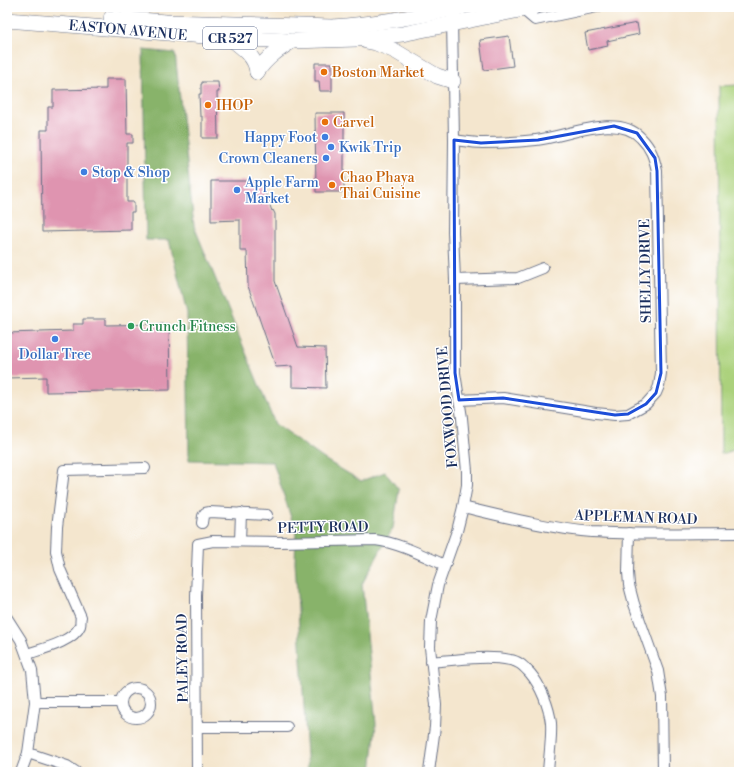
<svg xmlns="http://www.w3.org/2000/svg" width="746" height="779" font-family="'Libre Bodoni',serif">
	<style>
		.green { fill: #abd17b; stroke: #63806c }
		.forest { fill: #88b36b; stroke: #527164 }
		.building { fill: #df94b0 }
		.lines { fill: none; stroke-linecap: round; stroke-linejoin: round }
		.minor-casing { stroke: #676f85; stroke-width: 12 }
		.primary-casing { stroke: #676f85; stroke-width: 16 }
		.minor { stroke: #fff; stroke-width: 10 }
		.primary { stroke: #fff; stroke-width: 15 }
		.marked { fill: none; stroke: #1d4ed8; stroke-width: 3; stroke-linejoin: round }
		.food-dot { fill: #e8710a; stroke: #fff; stroke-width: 1.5 }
		.shop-dot { fill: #3f7fe0; stroke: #fff; stroke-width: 1.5 }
		.leisure-dot { fill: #2e9e5b; stroke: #fff; stroke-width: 1.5 }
		.labels { text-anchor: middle; stroke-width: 3; stroke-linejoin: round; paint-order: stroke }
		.shield { fill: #fff; stroke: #5f6d8e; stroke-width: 1 }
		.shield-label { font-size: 13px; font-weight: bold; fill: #1b2f5e }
		.street-label { font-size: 14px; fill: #1b2f5e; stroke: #fff }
		.food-label { font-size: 14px; fill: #c56008; stroke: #fff; text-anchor: start }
		.shop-label { font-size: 14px; fill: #366cbe; stroke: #fff; text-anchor: start }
		.leisure-label { font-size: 14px; fill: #27864d; stroke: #fff; text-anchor: start }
	</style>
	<rect width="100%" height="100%" fill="#fff"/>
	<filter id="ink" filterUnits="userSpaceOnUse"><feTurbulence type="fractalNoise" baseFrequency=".025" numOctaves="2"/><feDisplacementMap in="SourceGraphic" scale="8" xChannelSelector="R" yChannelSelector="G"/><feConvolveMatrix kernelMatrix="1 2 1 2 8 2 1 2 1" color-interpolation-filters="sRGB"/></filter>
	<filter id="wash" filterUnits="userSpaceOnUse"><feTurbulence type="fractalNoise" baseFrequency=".012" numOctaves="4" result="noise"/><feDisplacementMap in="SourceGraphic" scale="16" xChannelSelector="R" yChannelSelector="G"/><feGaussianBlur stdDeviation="0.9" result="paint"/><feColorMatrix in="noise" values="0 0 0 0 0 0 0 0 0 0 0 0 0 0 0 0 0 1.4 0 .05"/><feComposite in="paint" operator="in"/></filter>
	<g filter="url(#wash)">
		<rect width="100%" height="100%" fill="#f4e6ce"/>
		<path class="green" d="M739,85V448L721,454L719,86Z"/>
		<path class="forest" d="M143,50L175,53L194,226L275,424L324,459L361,481L385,472L399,490L393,528L362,584L376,724L371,772H308L295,562L296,533L273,462L189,460L187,314L169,240H146Z"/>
		<g id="blocks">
			<g class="building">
				<path d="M637,23L639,34L607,41L608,46L588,50L585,33Z"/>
				<path d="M509,36L513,66L484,70L480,40Z"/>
				<path d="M315,63H332V91H320L319,81H315Z"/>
				<path d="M106,79H126L127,134H133V143H127V202H134V212H131V230L42,232L41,130H48V107H53V90L106,89Z"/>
				<path d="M202,82H218L219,92H217L218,138H202V116H200L199,94H201V84H202Z"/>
				<path d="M315,113H344V192H316Z"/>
				<path d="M211,181H258L265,185L263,187L272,211L273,210L275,214V281L298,347L325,348L326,388L292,387V366L276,367L248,286L247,251H240V220L211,221Z"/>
				<path d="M83,319H106V325L169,324L170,390L46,392V377L7,378V333L73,331V324H83Z"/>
			</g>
		</g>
	</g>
	<g filter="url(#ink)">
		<use href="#blocks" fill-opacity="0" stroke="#676f85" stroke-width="1"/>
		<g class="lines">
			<defs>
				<g id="minor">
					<path d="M522,9L535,20L597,7"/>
					<path d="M454,140C463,141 473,143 482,143C499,143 519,142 536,140C567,137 617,112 641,138C651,148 654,157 657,171L661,373L659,386L656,393L646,404L628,414L615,415L596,413L503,398L459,400"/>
					<path d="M455,280L518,278L543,268"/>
					<path d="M463,507C505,517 548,528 592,532C641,535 690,533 739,533"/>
					<path d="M202,523L203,516L205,513L210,512L267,515"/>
					<path d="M629,533L628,572L629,585L634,604L658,671L662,697L663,772"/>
					<path d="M240,541L241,513"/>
					<path d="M7,618L21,640L32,670L35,702L28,753L21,772"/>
					<path d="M27,654C42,649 73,642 80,626C81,623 80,620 81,617L60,569L56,551L57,527L64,470L145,468"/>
					<path d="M431,662C455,660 487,655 510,660C519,661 524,667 530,673C541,686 549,707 551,723C552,739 549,756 548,772"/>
					<circle cx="136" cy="703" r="15"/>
					<path d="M35,702H121"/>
					<path d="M197,727H287"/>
					<path d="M28,753L67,766L76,772"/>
					<path d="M197,772L196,596L198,544L213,541L280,542L375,540C399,543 422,555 445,565"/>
					<path d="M429,772L435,727L436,705L430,647L431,621L438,585L457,531L463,507L467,485V471L462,418L455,373V280L453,232L454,140L452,18"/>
				</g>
				<g id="primary">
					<path d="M111,18L166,22L332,27C376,24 420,16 462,7"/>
					<path d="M7,20L230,38L292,41L357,39L402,34L534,7"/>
					<path d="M230,38C242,47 256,57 257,72"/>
					<path d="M366,41L376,43L395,51L437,76L453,81"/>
					<path d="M257,72C266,58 278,50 292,41"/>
				</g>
			</defs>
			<use href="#minor" class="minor-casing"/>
			<use href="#primary" class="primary-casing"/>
			<use href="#minor" class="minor"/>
			<use href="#primary" class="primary"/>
		</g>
	</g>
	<path class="marked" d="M614,126L637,133L655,158L657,171L661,373L656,393L646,404L628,414L615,415L503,398L459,400L455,373L454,140L481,143L538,140Z"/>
	<g class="food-dot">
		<circle cx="324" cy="72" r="4"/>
		<circle cx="208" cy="105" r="4"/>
		<circle cx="325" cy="122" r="4"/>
		<circle cx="332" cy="185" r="4"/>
	</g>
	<g class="shop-dot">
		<circle cx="325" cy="137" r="4"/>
		<circle cx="331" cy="147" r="4"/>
		<circle cx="326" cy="158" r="4"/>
		<circle cx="84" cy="172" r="4"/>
		<circle cx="237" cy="190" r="4"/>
		<circle cx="55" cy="339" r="4"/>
	</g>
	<circle class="leisure-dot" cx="131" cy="326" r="4"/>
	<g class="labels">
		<rect class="shield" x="203" y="27" width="54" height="22" rx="3"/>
		<g class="shield-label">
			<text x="230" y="43">CR 527</text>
		</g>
		<g class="street-label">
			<text transform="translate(128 30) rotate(5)" y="5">EASTON AVENUE</text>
			<text transform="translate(645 271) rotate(-91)" y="5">SHELLY DRIVE</text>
			<text transform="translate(447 407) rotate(-95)" y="5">FOXWOOD DRIVE</text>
			<text transform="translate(636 517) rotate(2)" y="5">APPLEMAN ROAD</text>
			<text transform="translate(323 527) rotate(-1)" y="5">PETTY ROAD</text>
			<text transform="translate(182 658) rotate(-91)" y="5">PALEY ROAD</text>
		</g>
		<g class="food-label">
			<text x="332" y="77">Boston Market</text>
			<text x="216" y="110">IHOP</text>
			<text x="333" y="127">Carvel</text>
			<text x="340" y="182">Chao Phaya<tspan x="340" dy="16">Thai Cuisine</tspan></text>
		</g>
		<g class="shop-label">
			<text x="317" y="142" text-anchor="end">Happy Foot</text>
			<text x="339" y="152">Kwik Trip</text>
			<text x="318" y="163" text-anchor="end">Crown Cleaners</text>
			<text x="92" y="177">Stop &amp; Shop</text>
			<text x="245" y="187">Apple Farm<tspan x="245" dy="16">Market</tspan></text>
			<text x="55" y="359" text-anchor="middle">Dollar Tree</text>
		</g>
		<g class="leisure-label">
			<text x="139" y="331">Crunch Fitness</text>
		</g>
	</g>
	<rect width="746" height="779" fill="none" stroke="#fff" stroke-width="24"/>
</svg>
